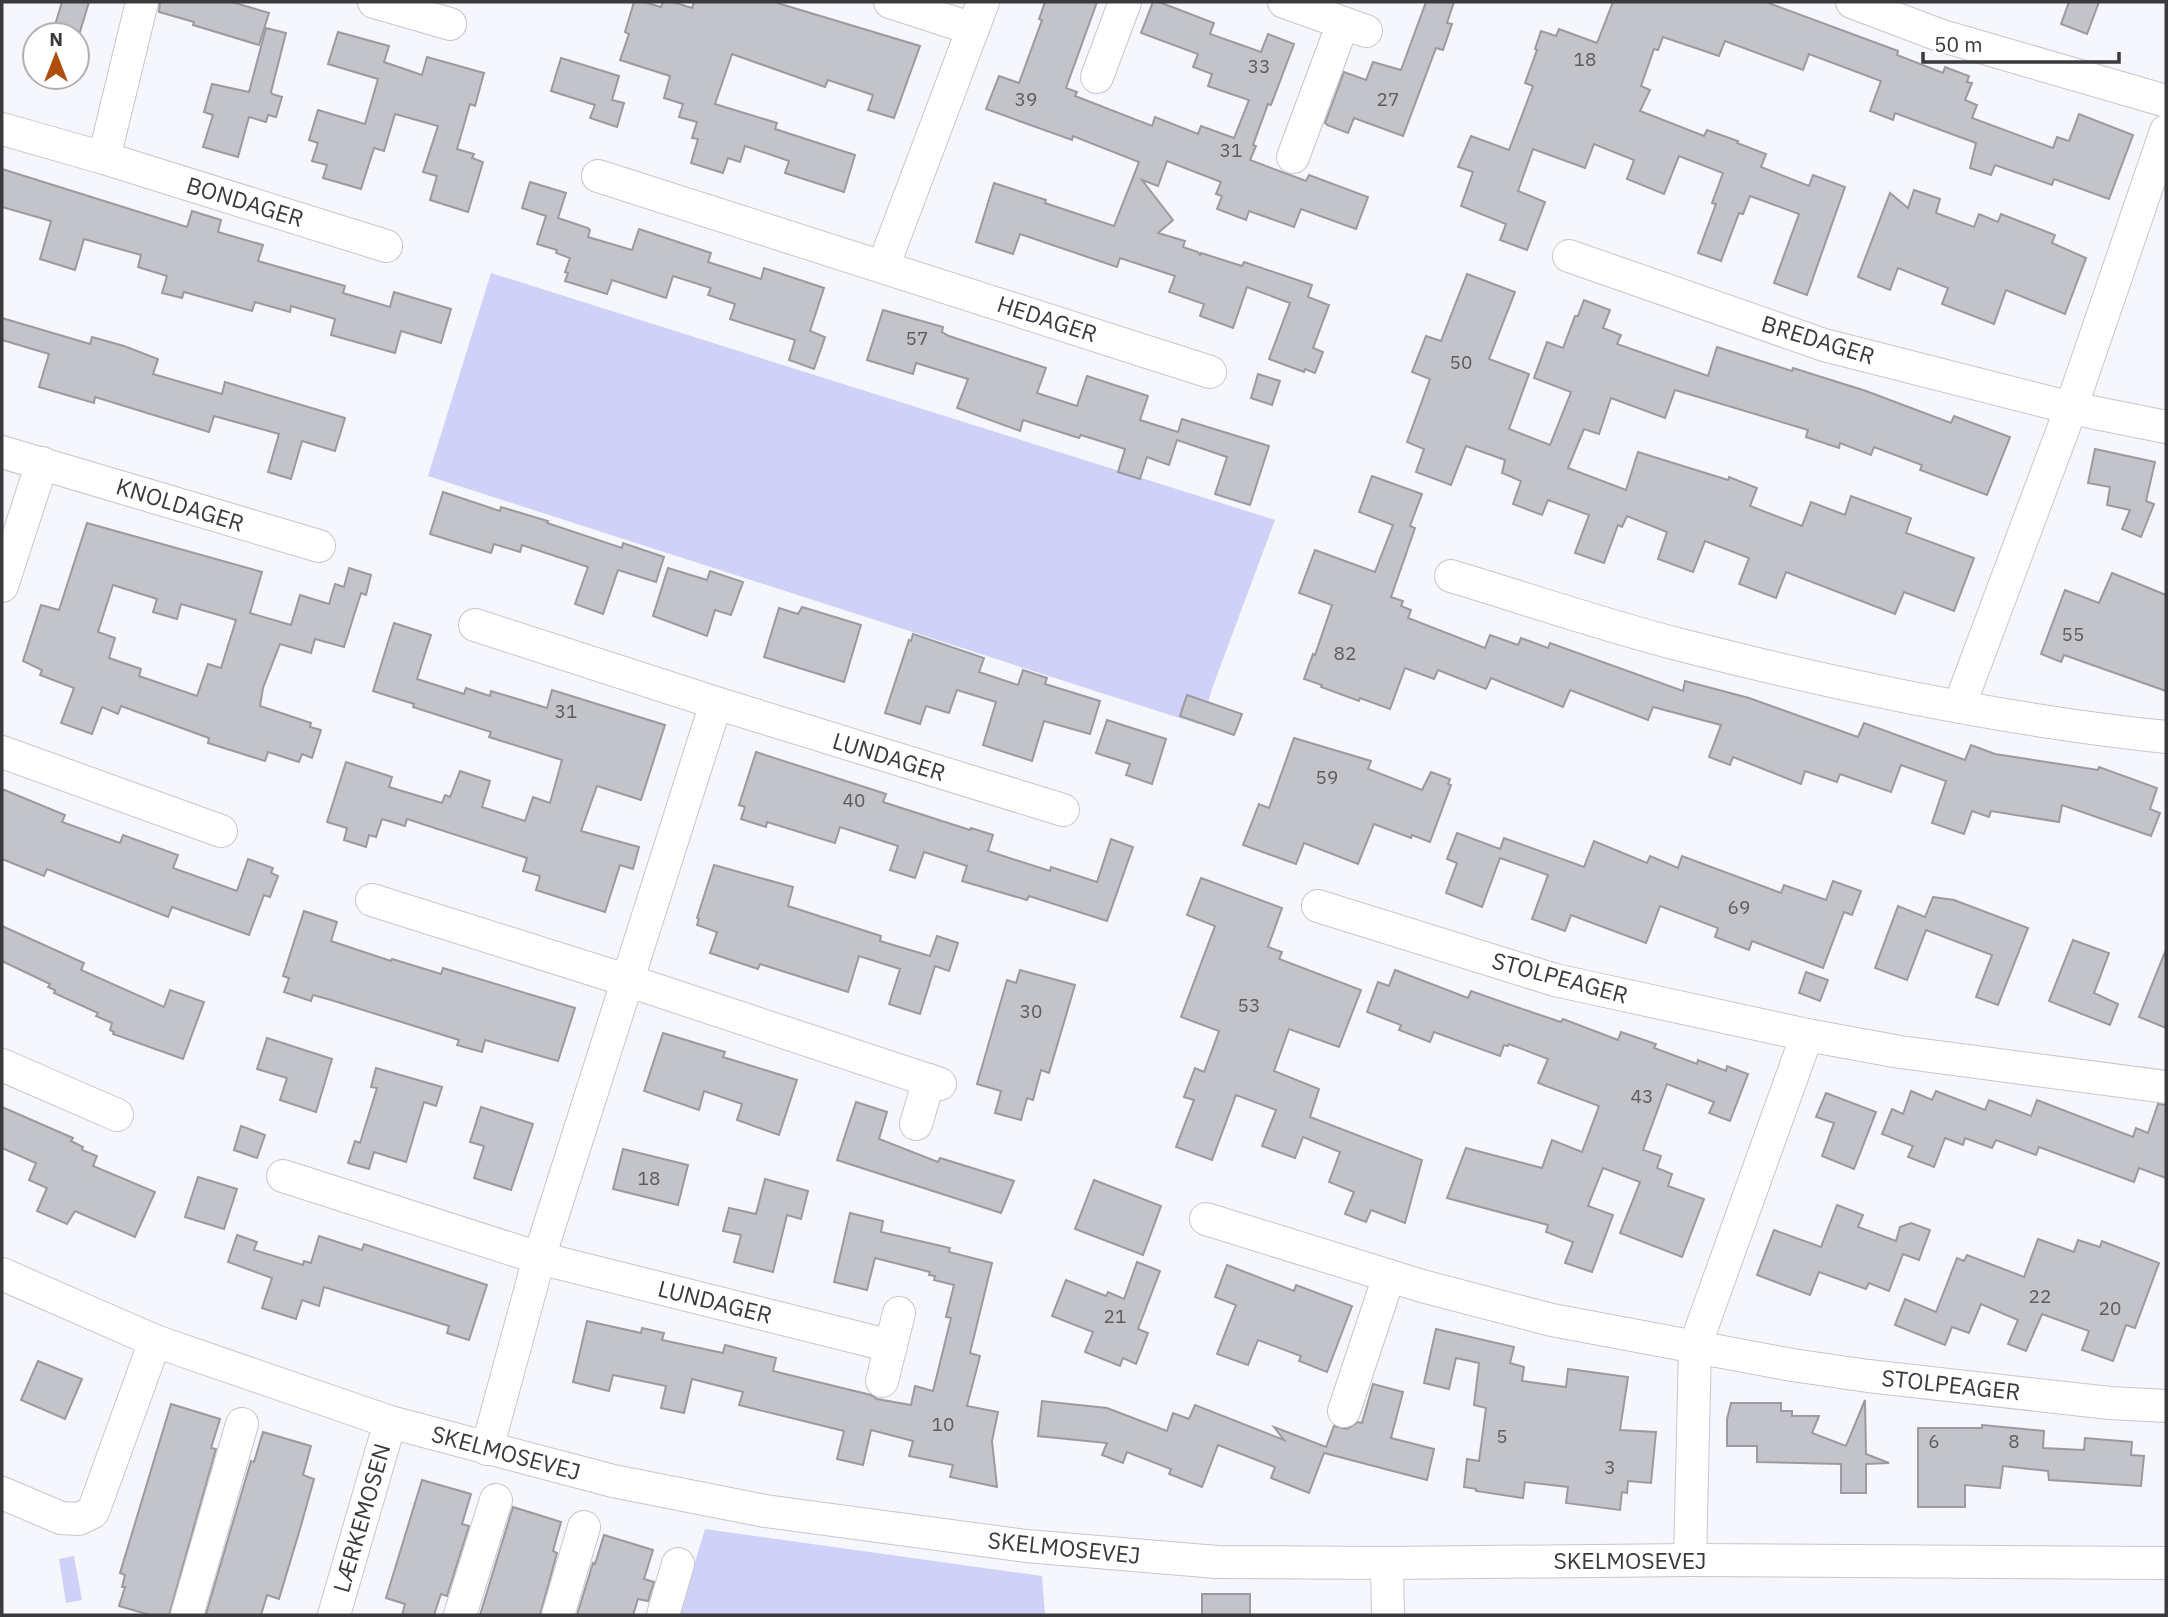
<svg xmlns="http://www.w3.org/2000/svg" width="2168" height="1617" font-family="'IBM Plex Sans',sans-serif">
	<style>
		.green { fill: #cfd1f8 }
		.building { fill: #c3c4c9; stroke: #9a9aa0; stroke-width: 2; fill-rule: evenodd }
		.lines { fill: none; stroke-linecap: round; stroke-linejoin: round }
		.minor-casing { stroke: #c6c6cc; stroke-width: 34 }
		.minor { stroke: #fff; stroke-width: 32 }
		.labels { text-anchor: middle; stroke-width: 7; stroke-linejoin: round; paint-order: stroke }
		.number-label { font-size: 19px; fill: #5c5c5f }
		.street-label { font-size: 23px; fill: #3a3a3c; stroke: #fff }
	</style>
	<rect width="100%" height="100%" fill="#f6f7fd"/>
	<g class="green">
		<path d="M491,273L1275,520L1213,686L1201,725L428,476Z"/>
		<path d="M705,1529L1042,1576L1045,1615H679Z"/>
		<path d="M74,1556L82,1600L66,1603L59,1559Z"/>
	</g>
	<g class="building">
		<path d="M62,2H89L79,35H52Z"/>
		<path d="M160,2H232L269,13L259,45L193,25L194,22L159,12Z"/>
		<path d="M634,2H644L661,7L663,2H673L692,8L694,2H774L920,46L894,118L868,110L873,95L828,80L825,87L732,54L715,104L777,123L775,129L855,155L844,192L785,173L789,161L745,146L740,162L728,158L723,173L691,163L698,139L692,138L697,122L679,117L683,104L664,98L670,76L620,60L629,34L625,32Z"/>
		<path d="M1045,2H1097L1066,88L1077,92L1075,96L1152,126L1155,117L1198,134L1201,126L1234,138L1249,100L1208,86L1212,74L1193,67L1198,54L1141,33L1153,2H1159L1214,23L1210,34L1261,52L1268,34L1294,44L1271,105L1268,104L1253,145L1256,146L1250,160L1306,181L1309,175L1368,197L1356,229L1301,209L1294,227L1249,211L1246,220L1217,209L1222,196L1216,194L1221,182L1167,161L1158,186L1142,180L1173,220L1158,233L1185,241L1183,247L1198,252L1200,255L1201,253L1242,266L1244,262L1312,285L1308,297L1329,305L1313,348L1323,352L1315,373L1305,369L1304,372L1269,359L1290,303L1247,287L1233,328L1200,316L1204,304L1169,292L1175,276L1120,258L1117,267L1020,234L1013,254L976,242L994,183L1046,200L1045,203L1114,226L1139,162L1073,136L1072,140L986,109L999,76L1019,83L1042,20L1039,19Z"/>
		<path d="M1426,2H1454L1447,23L1452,24L1443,50L1436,48L1403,136L1354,118L1348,133L1327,125L1325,123L1344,72L1366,80L1373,62L1401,70Z"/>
		<path d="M1613,2H1766L1898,51L1897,55L1943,73L1945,67L1969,76L1967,82L1972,83L1965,100L1977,105L1972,118L2053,148L2057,137L2069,141L2079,114L2133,135L2109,199L2054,179L2052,185L1995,165L1991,175L1970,168L1976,143L1895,113L1893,120L1870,111L1881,81L1809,54L1803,70L1725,41L1719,56L1663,37L1658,50L1654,49L1641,86L1650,90L1640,111L1704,136L1707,130L1738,141L1737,143L1766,154L1761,167L1809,186L1813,175L1845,187L1807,295L1774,283L1799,214L1750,196L1743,214L1739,213L1721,261L1698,253L1716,204L1712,203L1723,173L1679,156L1664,194L1627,179L1634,160L1594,144L1585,168L1533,149L1518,191L1545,202L1527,250L1500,240L1506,224L1461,206L1473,172L1458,167L1471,136L1509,150L1533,86L1525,83L1537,50L1535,49L1541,31L1556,36L1559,29L1597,43Z"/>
		<path d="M2069,2H2099L2087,34L2061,24Z"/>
		<path d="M266,28L286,33L271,92L272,94L282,97L276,117L268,115L266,122L249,117L238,157L203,147L213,115L204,112L212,84L249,92Z"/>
		<path d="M338,32L389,46L384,62L422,75L427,57L484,73L475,106L470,104L457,149L474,154L472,158L483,162L468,212L430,200L437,176L423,172L438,126L395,114L384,151L374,148L361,189L323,178L327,165L312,161L318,143L309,140L318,110L365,124L378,79L328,64Z"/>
		<path d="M561,58L619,76L612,100L624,103L617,127L590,118L595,105L551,91Z"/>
		<path d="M2,169L187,227L192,211L221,220L218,232L263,245L258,261L345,286L343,293L390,307L394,292L451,309L441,343L401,331L395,353L331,335L335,319L291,306L290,312L255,302L252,311L184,292L182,298L162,293L167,276L138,267L141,255L84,239L75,270L40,259L51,221L2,207Z"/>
		<path d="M530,182L566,193L558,218L588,228L590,230L588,237L632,250L639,229L711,253L708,262L761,279L764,268L824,288L810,331L825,337L814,369L789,360L795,340L730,319L735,304L708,295L711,288L673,276L666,298L612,280L607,294L565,281L568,273L565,272L570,258L556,253L557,250L537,244L546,216L522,208Z"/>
		<path d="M1914,190L1940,199L1936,213L1974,227L1979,214L1998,222L2001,214L2055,235L2052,243L2086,258L2065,314L2006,290L1994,324L1942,304L1948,288L1898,268L1890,290L1858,277L1890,193L1908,208Z"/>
		<path d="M1467,274L1515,292L1489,359L1529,374L1509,429L1550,445L1571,392L1534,378L1547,342L1563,348L1575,316H1578L1584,300L1610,310L1603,328L1621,335L1617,344L1708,376L1717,347L1792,371L1793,368L1866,391L1951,423L1954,416L2010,437L1987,495L1920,470L1922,465L1874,447L1871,455L1840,443L1839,448L1806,437L1808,430L1675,390L1665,418L1611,398L1599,434L1584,429L1568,468L1626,490L1638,452L1728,480L1729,477L1757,488L1750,506L1802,526L1811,502L1845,515L1851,496L1911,518L1906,533L1974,558L1954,611L1904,592L1895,614L1786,572L1776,598L1739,584L1749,558L1705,541L1693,572L1658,559L1667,532L1627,516L1622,527L1618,525L1604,563L1575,553L1589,515L1548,500L1542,515L1513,504L1521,481L1502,473L1505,460L1466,446L1451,485L1416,472L1424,449L1407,442L1430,379L1412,372L1426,336L1441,341Z"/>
		<path d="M883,310L943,327L942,332L949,336L1046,368L1037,393L1077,406L1087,376L1148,396L1140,420L1178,432L1182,419L1269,446L1250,505L1215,494L1227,457L1177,440L1169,465L1147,457L1140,479L1118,472L1125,449L1081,435L1079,438L1023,420L1020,431L957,408L968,379L916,363L913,374L867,360Z"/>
		<path d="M2,318L90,344L92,337L124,346L158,359L153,374L222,394L225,382L345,418L335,451L302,441L291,479L268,472L279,434L214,416L209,432L95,397L94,403L39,387L49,354L2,340Z"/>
		<path d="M1258,374L1280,381L1272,405L1251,398Z"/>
		<path d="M2095,449L2155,462L2146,501L2154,504L2141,537L2122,529L2130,510L2107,505L2110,487L2088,483Z"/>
		<path d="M1372,476L1422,494L1410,526L1415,528L1391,597L1403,601L1401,606L1411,610L1408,618L1485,648L1490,635L1518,645L1521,638L1548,648L1550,643L1683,691L1685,681L1749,698L1858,737L1864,723L1965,760L1971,745L1995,754L2098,770L2099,767L2157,788L2150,809L2160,813L2151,836L2062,805L2059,822L1991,811L1989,817L1972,811L1964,834L1932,823L1946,781L1901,765L1891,792L1840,774L1837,782L1805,771L1801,784L1733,757L1730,765L1709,757L1721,725L1653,707L1648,720L1570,690L1563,707L1491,678L1486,689L1438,670L1434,679L1405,668L1390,709L1360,698L1359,701L1321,687L1322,685L1304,679L1313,654L1315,655L1332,605L1299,593L1315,550L1375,572L1393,525L1359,512Z"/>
		<path d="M443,492L500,511L501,507L548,521L547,523L622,548L623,543L664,557L656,582L618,570L603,614L575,604L588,567L522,545L520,552L494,544L491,553L430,534Z"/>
		<path d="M87,523L262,572L250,613L291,625L300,595L329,604L335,584L344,587L349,568L371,575L366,595L361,593L344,647L315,639L311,653L280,644L263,688L260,706L311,723L310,727L321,730L312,758L302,754L299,762L268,752L265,761L208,743L209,738L121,706L118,714L102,707L92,734L61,723L74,688L40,675L42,670L23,661L41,605L59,610ZM113,585L157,599L153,612L177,619L181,604L236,620L221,668L208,664L197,696L139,676L141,669L109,658L115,638L98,632Z"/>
		<path d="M668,568L707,580L710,571L743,582L731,615L715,610L707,636L653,616Z"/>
		<path d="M2112,573L2166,595V691L2064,655L2061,662L2041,654L2065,590L2099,603Z"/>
		<path d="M802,607L861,625L844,682L764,657L779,608L798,614Z"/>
		<path d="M394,623L431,635L417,679L464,694L466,688L490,696L491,691L547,708L552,690L665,725L641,800L597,786L581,831L639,847L633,869L620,865L605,912L536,890L540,876L523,871L527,858L407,819L405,826L382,819L376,837L369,835L366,847L344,840L347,828L327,822L346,762L392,777L389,787L442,803L445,795L450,797L460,771L490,781L482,807L525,821L533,797L550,803L562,760L489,737L491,732L413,707L414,704L373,691Z"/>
		<path d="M913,634L984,658L979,672L1018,685L1023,670L1047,678L1045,684L1100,701L1090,734L1044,721L1032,761L983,745L996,702L957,690L949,713L926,706L920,724L885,713L909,640L911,641Z"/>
		<path d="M1187,695L1242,714L1234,735L1180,716Z"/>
		<path d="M1107,720L1166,739L1152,784L1126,775L1130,764L1096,753Z"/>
		<path d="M1294,738L1371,761L1368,769L1422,790L1431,772L1450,779L1448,784L1451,785L1430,842L1412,835L1411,838L1374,824L1358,864L1304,843L1296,864L1243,845L1259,804L1269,808Z"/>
		<path d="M756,752L886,794L883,802L970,830L971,828L993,835L988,851L1050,871L1051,867L1097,882L1111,839L1133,847L1107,921L1029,896L1027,900L962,881L967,866L924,852L915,878L890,870L898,846L840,827L835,843L767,822L766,827L741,819L745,807L739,805Z"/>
		<path d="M2,789L65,815L62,822L120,843L123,835L178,855L173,868L237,891L248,859L273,868L271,873L278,876L270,897L264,895L249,935L172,907L168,917L47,869L44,876L2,859Z"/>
		<path d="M1457,833L1500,849L1504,838L1584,867L1594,841L1647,863L1650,856L1678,868L1682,856L1781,893L1784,885L1826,900L1833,881L1861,891L1852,915L1844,912L1823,968L1752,941L1749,950L1715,937L1718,928L1660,906L1646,943L1571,915L1565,931L1532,919L1548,875L1500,858L1482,907L1446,893L1457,863L1447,859Z"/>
		<path d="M714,865L793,887L788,906L881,936L880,941L930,956L937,936L958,943L949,971L935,966L920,1014L889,1004L900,969L859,956L848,992L760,964L758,969L710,953L717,932L697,925L699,919L697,918Z"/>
		<path d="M1201,878L1282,908L1268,947L1282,952L1279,959L1361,990L1339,1047L1289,1029L1274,1071L1319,1089L1310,1117L1422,1160L1405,1223L1371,1210L1366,1222L1345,1214L1354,1192L1329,1182L1340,1152L1303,1137L1295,1158L1262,1146L1276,1110L1236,1095L1212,1160L1176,1147L1194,1100L1184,1097L1195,1068L1204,1072L1219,1031L1181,1017L1215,926L1187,915Z"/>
		<path d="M1933,897L1954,900L2028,928L1998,1005L1976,997L1992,955L1926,930L1907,980L1875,968L1898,906L1925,917Z"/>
		<path d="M304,911L337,922L331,941L391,961L392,959L441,974L443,968L575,1008L558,1061L485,1040L482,1052L457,1045L459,1040L331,1000L313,995L311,1001L284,992L289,978L283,976Z"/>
		<path d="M2,926L84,963L81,970L164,1007L170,990L204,1002L183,1059L113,1034L114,1032L110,1030L112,1023L96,1016L98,1013L54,993L55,990L48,987L50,984L2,961Z"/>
		<path d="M2073,940L2109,953L2094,993L2118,1004L2110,1025L2049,1001Z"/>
		<path d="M2165,952L2166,953V1028L2139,1017Z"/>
		<path d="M1020,970L1075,985L1049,1073L1041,1070L1033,1100L1027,1098L1021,1120L995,1113L1001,1091L977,1084L1007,980L1016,983Z"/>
		<path d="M1395,970L1468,998L1471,991L1534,1013L1561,1022L1563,1019L1618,1040L1621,1032L1656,1044L1654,1048L1697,1064L1698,1060L1726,1071L1727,1066L1748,1074L1730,1121L1709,1113L1714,1102L1667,1084L1643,1150L1661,1156L1657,1168L1672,1174L1668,1186L1704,1199L1682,1257L1620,1233L1640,1182L1603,1168L1588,1206L1613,1215L1592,1272L1565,1263L1573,1242L1546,1232L1548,1225L1447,1198L1466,1148L1542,1168L1552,1140L1582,1152L1599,1106L1538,1083L1548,1059L1509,1044L1508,1046L1504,1045L1500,1056L1434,1032L1430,1042L1399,1030L1401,1025L1367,1012L1378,982L1389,986Z"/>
		<path d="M1806,972L1828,980L1820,1001L1799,993Z"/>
		<path d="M663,1033L725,1052L723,1057L797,1080L779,1135L737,1120L742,1104L704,1091L699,1110L644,1091Z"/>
		<path d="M267,1038L332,1059L316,1112L280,1100L287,1078L257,1069Z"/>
		<path d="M376,1068L442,1087L436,1106L424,1102L406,1162L374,1152L369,1169L348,1163L355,1141L360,1143L377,1088L371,1087Z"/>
		<path d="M1911,1091L1932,1100L1936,1091L1985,1110L1989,1100L2031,1116L2037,1100L2133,1137L2136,1128L2148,1133L2158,1104L2166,1105V1178L2139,1168L2134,1182L2039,1147L2036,1155L1996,1140L1992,1148L1965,1138L1963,1145L1945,1138L1934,1167L1908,1157L1913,1146L1882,1134L1892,1109L1903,1114Z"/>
		<path d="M1826,1093L1876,1112L1854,1169L1822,1156L1834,1123L1816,1117Z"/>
		<path d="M856,1102L887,1112L879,1139L938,1162L940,1158L1014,1181L1001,1213L837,1160Z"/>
		<path d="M2,1107L73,1138L71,1141L83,1147L82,1150L97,1156L93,1166L155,1192L135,1237L75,1211L67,1224L37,1211L47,1188L29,1180L36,1163L2,1148Z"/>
		<path d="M481,1107L533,1124L511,1190L474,1178L484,1146L470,1142Z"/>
		<path d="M241,1126L265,1135L257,1158L234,1150Z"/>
		<path d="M623,1149L688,1165L678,1205L613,1189Z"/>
		<path d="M198,1177L237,1189L224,1229L185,1217Z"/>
		<path d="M765,1179L808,1191L801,1219L787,1215L773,1272L734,1262L741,1235L723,1231L729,1208L756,1214Z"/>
		<path d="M1094,1180L1161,1206L1143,1255L1075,1229Z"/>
		<path d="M1837,1205L1863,1215L1858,1227L1896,1241L1900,1227L1911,1223L1930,1230L1919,1260L1903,1254L1889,1291L1869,1283L1866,1289L1819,1272L1810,1295L1757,1275L1774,1230L1821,1247Z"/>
		<path d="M850,1213L883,1221L881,1232L950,1248L949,1252L992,1263L970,1353L980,1356L967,1406L998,1412L992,1441L997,1487L950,1477L953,1465L909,1456L913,1441L871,1430L863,1465L837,1459L844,1431L739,1405L743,1392L692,1379L684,1413L661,1408L666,1386L613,1375L609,1391L573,1382L587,1321L641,1333L642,1328L664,1333L662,1340L723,1353L725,1345L776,1358L773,1371L871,1395L877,1399L911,1405L915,1386L933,1391L951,1318L946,1317L954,1285L934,1280L935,1276L929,1275L930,1272L875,1258L867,1290L834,1282Z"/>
		<path d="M237,1235L257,1242L254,1250L303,1265L304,1261L311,1263L319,1236L362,1250L364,1244L487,1285L469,1340L447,1333L449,1326L324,1287L319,1306L302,1300L296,1319L262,1308L272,1278L228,1262Z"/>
		<path d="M2038,1239L2074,1252L2078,1240L2100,1247L2102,1241L2159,1263L2135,1328L2126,1325L2113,1361L2082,1350L2089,1331L2042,1314L2026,1351L2008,1344L2018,1320L1981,1304L1969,1333L1952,1327L1945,1345L1895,1325L1905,1299L1936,1312L1957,1258L1964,1261L1967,1255L2024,1277Z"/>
		<path d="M1137,1262L1160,1271L1138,1329L1148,1333L1136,1364L1123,1358L1120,1366L1085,1352L1093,1332L1052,1316L1066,1280L1106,1296L1108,1292L1124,1299Z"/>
		<path d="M1227,1265L1294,1291L1296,1285L1352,1306L1327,1372L1299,1361L1301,1356L1258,1340L1248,1365L1217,1354L1236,1305L1215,1297Z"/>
		<path d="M1436,1329L1514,1347L1510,1363L1524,1367L1522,1381L1566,1387L1568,1369L1628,1377L1620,1430L1656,1432L1651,1483L1628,1481L1627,1493L1622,1492L1620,1510L1566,1503L1568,1487L1525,1482L1523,1498L1476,1491V1489L1464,1487L1467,1459L1479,1461L1486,1408L1474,1405L1479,1363L1456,1358L1449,1389L1424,1383Z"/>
		<path d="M38,1361L82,1379L65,1419L21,1400Z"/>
		<path d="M1373,1384L1403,1392L1391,1438L1434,1449L1427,1480L1324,1453L1309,1493L1271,1478L1275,1467L1218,1445L1202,1487L1169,1474L1171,1469L1127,1452L1123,1463L1102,1455L1107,1443L1038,1436L1042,1401L1107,1408L1167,1431L1173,1413L1189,1419L1195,1405L1284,1440L1274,1427L1326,1447L1334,1426L1347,1429L1358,1422L1362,1423Z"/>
		<path d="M1865,1400L1866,1454L1889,1463L1866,1464V1493H1841V1464L1757,1462V1446H1727V1419L1731,1403H1781V1411H1792V1416H1819L1812,1433L1846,1446Z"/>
		<path d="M171,1404L220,1419L211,1448L216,1449L169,1615H150L119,1606L125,1587H122L125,1575L120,1573Z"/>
		<path d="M1982,1425L2044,1431L2043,1448L2084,1450L2085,1438L2132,1442L2131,1455L2144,1456L2141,1486L2049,1480L2048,1471L2003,1466L2000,1488L1965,1485V1507H1918V1428H1982Z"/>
		<path d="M263,1432L311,1446L303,1475L314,1479L300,1529L279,1599L267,1595L261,1615H209L206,1614L251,1461L254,1462Z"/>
		<path d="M422,1480L471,1494L462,1524L469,1526L447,1596L441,1594L434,1615H402L405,1604L386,1598Z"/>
		<path d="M513,1507L561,1522L553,1551L557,1553L540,1615H480Z"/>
		<path d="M604,1535L653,1550L644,1579L654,1582L648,1601L638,1599L633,1615H577L593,1563L595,1564Z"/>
		<rect x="1202" y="1594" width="48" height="21"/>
	</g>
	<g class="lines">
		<defs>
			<g id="minor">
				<path d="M374,2L450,24"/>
				<path d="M890,2L973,29"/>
				<path d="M1284,2L1366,31"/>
				<path d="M1852,2L1939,35L2166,101"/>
				<path d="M1097,77L1125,2"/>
				<path d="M2,129L104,158L386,246"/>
				<path d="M1293,157L1343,23"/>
				<path d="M104,158L142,2"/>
				<path d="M598,176L1210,372"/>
				<path d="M1569,256L1824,345L2071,408L2166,427"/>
				<path d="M883,267L983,2"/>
				<path d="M2,452L319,546"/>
				<path d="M1451,576C1527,599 1603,625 1681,645C1840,686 2002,720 2166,737"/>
				<path d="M2,586L42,463"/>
				<path d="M475,625L716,703L1063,810"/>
				<path d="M1959,707L2071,408L2166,131"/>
				<path d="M2,752L221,831"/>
				<path d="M372,900L626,980L940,1084"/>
				<path d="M1318,906L1555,980L1807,1035L1900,1052L2166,1087"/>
				<path d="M2,1065L117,1115"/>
				<path d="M916,1124L929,1080"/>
				<path d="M283,1176L539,1258L891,1346"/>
				<path d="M1206,1219L1422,1286L1552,1320L1792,1365L1868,1376L2110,1403L2166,1406"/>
				<path d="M2,1274L155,1341L390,1422L613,1481L765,1511L1026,1546L1217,1562L1387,1563L1690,1560L2166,1563"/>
				<path d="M882,1381L899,1313"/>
				<path d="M1344,1411L1389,1276"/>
				<path d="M487,1449L539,1258L716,703"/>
				<path d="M2,1493L61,1518L79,1519L93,1512L155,1341"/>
				<path d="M1690,1560L1695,1346L1807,1035"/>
				<path d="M1387,1563L1388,1615"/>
				<path d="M187,1615L242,1424"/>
				<path d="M334,1615L390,1422"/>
				<path d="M460,1615L496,1500"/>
				<path d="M558,1615L584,1527"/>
				<path d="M663,1615L678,1564"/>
			</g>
		</defs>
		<use href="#minor" class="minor-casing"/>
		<use href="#minor" class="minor"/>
	</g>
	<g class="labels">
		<g class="number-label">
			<text x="1585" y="66">18</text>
			<text x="1259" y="73">33</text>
			<text x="1026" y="106">39</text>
			<text x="1388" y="106">27</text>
			<text x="1231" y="157">31</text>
			<text x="917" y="345">57</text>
			<text x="1461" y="369">50</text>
			<text x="2073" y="641">55</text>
			<text x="1345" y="660">82</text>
			<text x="566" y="718">31</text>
			<text x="1327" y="784">59</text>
			<text x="854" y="807">40</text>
			<text x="1739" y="914">69</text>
			<text x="1249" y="1012">53</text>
			<text x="1031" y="1018">30</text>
			<text x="1642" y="1103">43</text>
			<text x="649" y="1185">18</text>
			<text x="2040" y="1303">22</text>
			<text x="2110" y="1315">20</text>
			<text x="1115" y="1323">21</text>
			<text x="943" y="1431">10</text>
			<text x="1502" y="1443">5</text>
			<text x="1934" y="1448">6</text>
			<text x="2014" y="1448">8</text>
			<text x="1610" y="1474">3</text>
		</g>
		<g class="street-label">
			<text transform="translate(245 202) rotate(17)" y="8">BONDAGER</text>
			<text transform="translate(1047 319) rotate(18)" y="8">HEDAGER</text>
			<text transform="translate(1818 340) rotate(17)" y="8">BREDAGER</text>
			<text transform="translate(180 505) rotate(17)" y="8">KNOLDAGER</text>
			<text transform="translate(889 757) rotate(17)" y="8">LUNDAGER</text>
			<text transform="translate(1560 978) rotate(15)" y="8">STOLPEAGER</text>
			<text transform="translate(715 1302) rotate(14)" y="8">LUNDAGER</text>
			<text transform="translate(1951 1385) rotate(6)" y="8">STOLPEAGER</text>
			<text transform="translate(506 1453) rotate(15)" y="8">SKELMOSEVEJ</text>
			<text transform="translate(362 1518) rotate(-74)" y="8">LÆRKEMOSEN</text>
			<text transform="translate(1064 1548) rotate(6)" y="8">SKELMOSEVEJ</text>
			<text x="1630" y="1569">SKELMOSEVEJ</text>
		</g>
	</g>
	<rect width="2168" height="1617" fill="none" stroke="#3a3a3c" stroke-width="7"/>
	<g transform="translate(56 56)"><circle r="33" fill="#ffffff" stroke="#b0b0b1" stroke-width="2"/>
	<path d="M0-5L12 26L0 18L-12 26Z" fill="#af4d0c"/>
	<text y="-10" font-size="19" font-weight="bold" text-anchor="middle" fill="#3a3a3c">N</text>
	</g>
	<path d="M1923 52v10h196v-10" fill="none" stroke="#3a3a3c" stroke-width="3.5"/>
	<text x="1934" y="52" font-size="21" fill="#3a3a3c" stroke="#ffffff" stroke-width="5" paint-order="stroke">50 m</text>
</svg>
